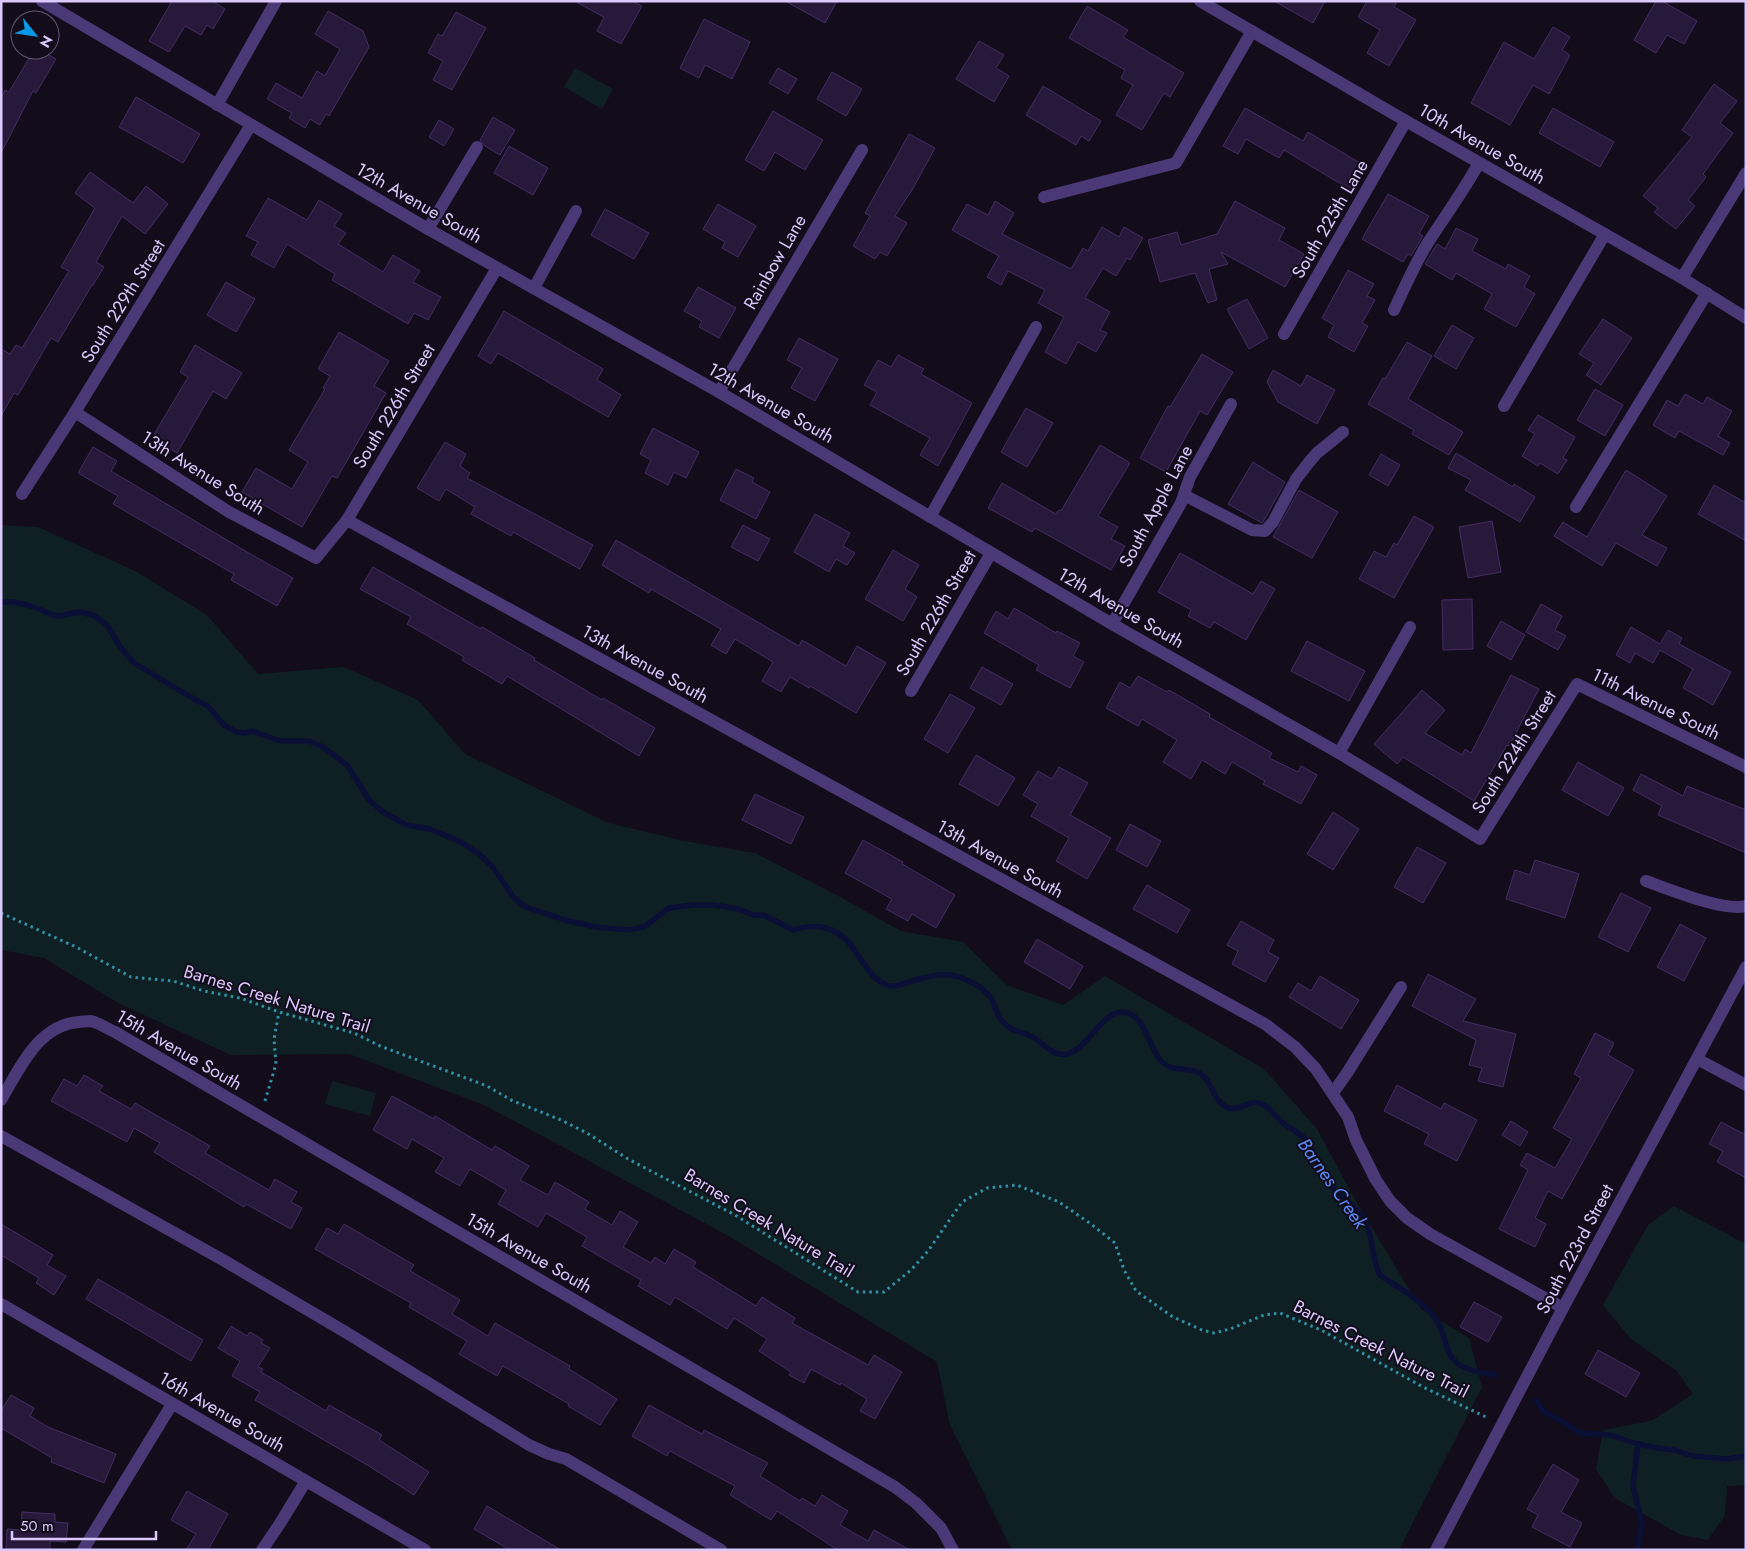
<svg xmlns="http://www.w3.org/2000/svg" width="1747" height="1551" font-family="Jost,sans-serif">
	<style>
		.green { fill: #0f2024 }
		.lines { fill: none; stroke-linecap: round; stroke-linejoin: round }
		.stream { stroke: #0a0f35; stroke-width: 5.5 }
		.building { fill: #28193b; stroke: #452c65 }
		.path { stroke: #3290a6; stroke-width: 3; stroke-dasharray: 2.5 4; stroke-linecap: butt }
		.minor { stroke: #4b3977; stroke-width: 12 }
		.labels { text-anchor: middle; stroke-width: 4; stroke-linejoin: round; paint-order: stroke }
		.street-label { font-size: 18px; fill: #dbc8fc; stroke: #120c1b }
		.water-label { font-size: 19px; font-style: italic; fill: #5b88f7; stroke: #120c1b }
	</style>
	<rect width="100%" height="100%" fill="#120c1b"/>
	<g class="green">
		<path d="M575,68L613,89L602,109L564,87Z"/>
		<path d="M1,525L38,527L135,571L207,615L258,674L344,667L418,700L465,754L609,823L684,841L755,853L842,898L901,931L963,942L1007,985L1063,1005L1105,976L1264,1069L1317,1129L1354,1198L1421,1309L1469,1338L1482,1387L1399,1550H1012L950,1425L937,1362L727,1235L484,1105L349,1054L231,1055L120,1004L44,958L1,950Z"/>
		<path d="M332,1081L376,1093L370,1116L325,1104Z"/>
		<path d="M1674,1206L1746,1244V1485L1727,1486L1725,1515L1708,1540L1681,1535L1615,1498L1596,1469L1603,1430L1651,1421L1693,1394L1677,1371L1631,1339L1603,1305L1648,1225Z"/>
	</g>
	<g class="lines">
		<g class="stream">
			<path d="M1,602H13L31,606L53,615L60,616L79,612L93,615L106,624L121,648L134,663L194,699L208,706L224,725L236,732L244,733L253,731L280,741H309L323,747L347,765L369,800L383,812L406,825L430,829L442,834L461,842L479,854L492,866L514,898L526,907L565,920L596,927L628,930L644,927L669,908L693,905H714L739,909L753,915H763L793,930C822,921 842,929 858,955C866,967 874,981 889,986C896,987 903,984 909,982C927,976 946,971 964,979C974,983 985,989 991,998C995,1004 996,1014 1001,1020C1011,1032 1021,1031 1033,1037C1042,1042 1048,1052 1059,1054C1084,1059 1098,1014 1121,1012C1146,1011 1148,1050 1163,1063C1175,1073 1189,1066 1201,1074C1214,1083 1212,1101 1228,1108C1241,1112 1248,1098 1262,1104C1272,1109 1278,1120 1287,1126C1293,1130 1301,1134 1306,1140C1316,1153 1319,1170 1329,1183C1339,1197 1356,1205 1365,1221C1374,1238 1371,1258 1380,1275C1398,1288 1417,1297 1432,1314C1442,1325 1444,1340 1449,1353C1456,1369 1480,1373 1496,1375"/>
			<path d="M1536,1400L1544,1412L1562,1421L1580,1433L1610,1435L1638,1444L1633,1486L1642,1524L1637,1550"/>
			<path d="M1638,1444L1657,1448L1674,1450L1693,1456L1728,1459L1746,1456"/>
		</g>
	</g>
	<g class="building">
		<path d="M172,1H212L225,9L213,29L207,25L201,35L185,26L169,52L149,41Z"/>
		<path d="M574,1H632L642,6L621,44L597,31L604,17Z"/>
		<path d="M785,1H837L825,23Z"/>
		<path d="M1274,1H1325L1313,23Z"/>
		<path d="M1367,1H1397L1394,7L1416,20L1389,66L1367,53L1380,30L1358,17Z"/>
		<path d="M1656,1H1662L1697,21L1684,44L1667,35L1656,53L1634,40Z"/>
		<path d="M1087,6L1128,30L1123,37L1184,73L1170,97L1164,93L1142,130L1116,115L1133,85L1121,78L1125,70L1069,38Z"/>
		<path d="M328,11L363,31L369,47L329,116L326,114L320,125L310,119L305,128L289,118L292,113L267,99L276,83L302,98L317,71L325,76L340,49L315,34Z"/>
		<path d="M456,12L486,28L452,90L433,80L443,61L428,53L438,34L442,36Z"/>
		<path d="M704,19L750,42L732,79L705,65L699,78L680,68Z"/>
		<path d="M1553,27L1570,37L1562,50L1570,55L1549,94L1533,85L1510,125L1471,103L1504,42L1534,59Z"/>
		<path d="M979,41L1004,55L996,68L1009,76L994,102L956,79Z"/>
		<path d="M34,50H40L56,59L36,93L33,91L1,153V98L5,90L9,92Z"/>
		<path d="M778,68L797,79L788,94L769,83Z"/>
		<path d="M832,72L862,89L846,116L817,99Z"/>
		<path d="M1714,84L1737,101L1720,123L1733,133L1703,174L1706,177L1688,200L1695,206L1676,229L1654,212L1658,208L1643,196L1692,137L1682,130Z"/>
		<path d="M1043,86L1101,121L1089,141L1081,136L1076,145L1026,115Z"/>
		<path d="M136,97L200,134L183,163L119,127Z"/>
		<path d="M1245,108L1303,141L1308,132L1365,166L1351,190L1284,150L1279,158L1246,139L1238,154L1223,146Z"/>
		<path d="M1553,108L1614,142L1600,167L1539,133Z"/>
		<path d="M773,111L823,140L805,170L775,152L764,171L745,160Z"/>
		<path d="M493,117L515,130L500,155L485,146L480,140Z"/>
		<path d="M439,120L454,129L444,146L429,137Z"/>
		<path d="M909,134L935,148L912,190L895,216L907,223L887,256L880,252L875,259L853,246L870,216L865,213Z"/>
		<path d="M509,146L548,168L533,195L494,173Z"/>
		<path d="M90,172L133,203L146,186L168,204L145,234L122,216L96,262L104,267L93,285H92L58,342L51,338L18,395L14,393L1,416V349L10,354L16,345L22,348L69,271L61,267L95,208L75,193Z"/>
		<path d="M1388,194L1429,216L1419,234L1423,236L1411,256L1408,254L1403,262L1362,239Z"/>
		<path d="M268,198L307,220L319,200L342,214L334,226L346,233L338,244L383,272L393,255L420,271L413,282L441,297L428,320L414,313L408,324L332,280L335,274L287,244L274,268L251,255L258,242L246,236Z"/>
		<path d="M995,201L1014,213L1002,234L1071,269L1083,248L1088,251L1102,227L1119,237L1124,227L1143,238L1130,260L1127,258L1116,276L1103,268L1085,298L1110,312L1100,330L1107,333L1096,352L1078,342L1066,364L1045,352L1064,317L1038,303L1045,290L1008,271L1001,285L987,277L999,256L952,230L967,204L988,215Z"/>
		<path d="M1235,201L1285,228L1279,240L1304,254L1285,287L1221,252L1228,264L1209,269L1217,300L1208,303L1195,273L1160,282L1148,240L1177,232L1181,245L1217,234Z"/>
		<path d="M718,204L756,226L738,257L722,248L725,242L703,229Z"/>
		<path d="M605,209L649,233L634,259L591,235Z"/>
		<path d="M1456,228L1478,239L1472,251L1506,269L1508,264L1530,276L1524,287L1535,294L1516,327L1484,309L1492,294L1456,273L1452,280L1425,264L1437,244L1445,249Z"/>
		<path d="M1348,270L1374,284L1367,296L1375,300L1362,323L1368,326L1354,352L1328,337L1334,325L1322,318Z"/>
		<path d="M226,282L255,299L236,332L207,315Z"/>
		<path d="M698,287L736,308L719,338L699,327L702,321L684,311Z"/>
		<path d="M1247,299L1268,338L1249,349L1227,309Z"/>
		<path d="M504,311L603,369L597,380L621,395L608,417L498,353L491,364L478,356Z"/>
		<path d="M1603,319L1632,338L1601,385L1586,375L1594,363L1579,354Z"/>
		<path d="M1452,325L1474,338L1456,369L1434,356Z"/>
		<path d="M339,332L389,361L374,386L386,393L337,478L332,476L302,527L242,492L256,468L292,489L308,462L289,450L325,389L323,388L330,376L318,369Z"/>
		<path d="M799,338L838,359L815,401L791,388L802,368L787,360Z"/>
		<path d="M1407,342L1432,356L1408,399L1463,432L1449,455L1412,434L1414,430L1368,404L1383,378L1385,379Z"/>
		<path d="M195,345L242,373L226,399L213,391L177,453L152,438L188,377L180,372Z"/>
		<path d="M1202,354L1233,372L1207,415L1200,411L1166,472L1140,458L1168,406L1170,407Z"/>
		<path d="M898,355L924,369L921,374L972,403L938,466L920,455L930,438L870,405L877,392L864,385L878,360L891,367Z"/>
		<path d="M1273,370L1301,386L1307,375L1335,390L1317,424L1278,402L1267,382Z"/>
		<path d="M1595,389L1623,405L1605,436L1577,420Z"/>
		<path d="M1685,394L1703,404L1707,397L1732,411L1718,436L1730,443L1723,455L1679,431L1675,438L1653,425L1667,400L1678,406Z"/>
		<path d="M1026,408L1053,423L1027,467L1001,452Z"/>
		<path d="M1538,415L1575,437L1563,458L1567,460L1558,474L1540,463L1538,466L1522,456L1535,434L1528,430Z"/>
		<path d="M653,428L699,452L686,478L674,472L668,485L645,473L651,460L640,454Z"/>
		<path d="M445,442L466,454L460,466L470,473L467,478L593,545L580,569L513,532L511,536L471,514L475,507L446,489L439,501L417,488Z"/>
		<path d="M1100,445L1130,463L1098,516L1118,527L1111,539L1125,546L1111,570L1035,528L1032,532L988,508L1002,483L1056,514L1059,510L1061,511Z"/>
		<path d="M93,447L117,461L111,471L247,552L293,578L277,606L231,580L234,574L113,504L118,496L78,473Z"/>
		<path d="M1456,453L1513,487L1514,484L1535,497L1520,522L1465,490L1471,480L1448,468Z"/>
		<path d="M1381,454L1400,465L1388,486L1369,475Z"/>
		<path d="M1253,462L1285,482L1266,517L1262,523L1228,504Z"/>
		<path d="M736,469L754,478L752,482L770,492L756,519L720,500Z"/>
		<path d="M1626,470L1667,496L1642,535L1667,548L1657,566L1616,543L1602,566L1554,536L1563,522L1587,537Z"/>
		<path d="M1714,485L1746,503V541L1698,514Z"/>
		<path d="M1299,490L1338,512L1312,558L1273,537Z"/>
		<path d="M815,514L850,533L843,546L855,553L847,565L836,559L829,572L794,552Z"/>
		<path d="M1414,516L1434,527L1394,598L1359,579L1374,551L1386,557L1394,543L1397,545Z"/>
		<path d="M1492,521L1501,572L1468,578L1459,527Z"/>
		<path d="M743,525L770,539L758,561L731,547Z"/>
		<path d="M616,540L799,646L802,640L846,666L857,646L886,663L856,713L810,686L809,688L790,677L781,692L762,681L773,662L735,639L726,654L711,645L721,629L651,589L649,593L602,565Z"/>
		<path d="M893,550L919,565L905,589L917,597L903,621L865,599Z"/>
		<path d="M1180,553L1253,594L1261,581L1275,589L1246,640L1214,622L1210,628L1188,616L1191,610L1158,592Z"/>
		<path d="M373,567L481,629L482,627L535,658L534,660L602,700L603,698L655,728L639,756L507,676L502,684L462,660L464,657L407,624L411,617L360,589Z"/>
		<path d="M1472,599L1473,649L1443,650L1442,600Z"/>
		<path d="M1541,604L1562,616L1555,630L1566,636L1558,650L1526,632Z"/>
		<path d="M1014,608L1056,633L1057,631L1080,643L1073,656L1084,662L1070,688L1036,670L1039,665L984,633L996,611L1008,619Z"/>
		<path d="M1501,621L1525,635L1511,660L1487,646Z"/>
		<path d="M1631,627L1660,644L1668,630L1682,638L1679,644L1731,672L1713,705L1683,688L1693,669L1660,650L1653,663L1635,653L1630,663L1616,655Z"/>
		<path d="M1307,641L1365,671L1349,701L1291,671Z"/>
		<path d="M982,667L1013,684L1001,705L970,688Z"/>
		<path d="M1511,675L1539,689L1509,746L1507,745L1474,801L1403,757L1397,764L1374,744L1422,690L1445,710L1425,733L1462,755L1465,749L1471,753Z"/>
		<path d="M1138,676L1167,692L1169,690L1210,714L1209,717L1272,753L1269,758L1298,772L1301,766L1317,775L1301,804L1263,784L1265,781L1232,762L1225,774L1202,760L1191,779L1163,762L1177,740L1142,719L1138,726L1106,708L1120,682L1130,688Z"/>
		<path d="M950,694L975,708L948,753L924,739Z"/>
		<path d="M976,755L1015,778L998,806L959,784Z"/>
		<path d="M1578,762L1624,788L1608,816L1562,790Z"/>
		<path d="M1059,767L1088,783L1070,815L1111,838L1087,879L1056,861L1069,838L1031,816L1038,804L1023,795L1038,771L1052,779Z"/>
		<path d="M1641,774L1683,796L1687,786L1746,810V853L1658,815L1662,806L1633,790Z"/>
		<path d="M755,794L804,817L791,844L742,820Z"/>
		<path d="M1333,812L1359,829L1333,870L1307,854Z"/>
		<path d="M1130,824L1161,841L1147,867L1116,850Z"/>
		<path d="M863,840L903,862L902,864L955,895L936,928L912,914L908,921L886,909L892,899L845,873Z"/>
		<path d="M1417,847L1446,863L1423,903L1394,887Z"/>
		<path d="M1535,860L1579,874L1565,918L1506,899L1515,870L1530,875Z"/>
		<path d="M1147,885L1190,910L1177,933L1133,909Z"/>
		<path d="M1621,893L1651,908L1628,952L1598,937Z"/>
		<path d="M1241,921L1274,940L1268,952L1279,958L1265,982L1232,964L1238,951L1227,945Z"/>
		<path d="M1680,924L1706,938L1684,981L1657,967Z"/>
		<path d="M1037,939L1083,966L1070,989L1024,962Z"/>
		<path d="M1428,974L1476,999L1463,1021L1516,1034L1503,1087L1478,1081L1482,1068L1469,1065L1476,1040L1412,1006Z"/>
		<path d="M1320,976L1359,1000L1341,1029L1289,997L1298,983L1311,991Z"/>
		<path d="M1595,1033L1614,1043L1608,1055L1634,1070L1562,1199L1548,1191L1535,1218L1546,1224L1535,1247L1499,1229L1528,1170L1520,1165L1527,1153L1555,1168L1572,1139L1553,1128L1581,1078L1574,1074Z"/>
		<path d="M84,1075L103,1086L99,1091L131,1109L135,1103L210,1146L205,1153L269,1190L275,1179L297,1192L291,1202L302,1208L291,1229L246,1204L244,1207L154,1152L160,1143L134,1128L127,1142L51,1101L64,1079L77,1086Z"/>
		<path d="M1397,1085L1441,1109L1444,1103L1477,1120L1457,1161L1424,1144L1429,1134L1384,1111Z"/>
		<path d="M392,1096L434,1119L435,1116L492,1150L495,1146L529,1166L520,1180L548,1195L555,1182L589,1202L585,1209L612,1225L620,1211L638,1222L623,1247L651,1263L655,1257L665,1264L674,1249L696,1262L693,1267L756,1306L762,1297L795,1318L792,1323L868,1365L874,1355L902,1372L875,1419L860,1411L867,1399L841,1383L840,1385L811,1369L804,1383L789,1375L791,1372L759,1351L767,1339L734,1318L727,1329L675,1297L670,1305L638,1286L641,1280L582,1246L587,1237L546,1213L538,1227L498,1204L506,1190L470,1169L460,1186L435,1172L444,1158L412,1139L407,1149L373,1130Z"/>
		<path d="M1511,1121L1528,1132L1520,1146L1502,1135Z"/>
		<path d="M1721,1122L1746,1135V1178L1717,1162L1723,1151L1709,1144Z"/>
		<path d="M1,1224L53,1255L47,1265L66,1276L54,1295L36,1283L39,1278L1,1255Z"/>
		<path d="M344,1224L414,1265L410,1271L460,1300L452,1314L488,1336L495,1323L570,1366L569,1369L617,1399L600,1425L568,1406L569,1404L503,1366L497,1376L459,1354L467,1341L409,1307L411,1303L315,1249L327,1228L338,1234Z"/>
		<path d="M98,1279L203,1340L191,1361L86,1299Z"/>
		<path d="M1474,1302L1502,1317L1488,1342L1460,1327Z"/>
		<path d="M231,1326L247,1336L250,1332L263,1340L261,1343L270,1348L258,1367L263,1369L261,1372L326,1411L329,1405L382,1435L379,1440L429,1472L414,1495L369,1466L255,1400L260,1392L232,1376L240,1361L218,1348Z"/>
		<path d="M1598,1350L1640,1373L1626,1397L1585,1374Z"/>
		<path d="M11,1395L34,1408L30,1416L48,1427L116,1454L104,1483L51,1462L52,1458L1,1428V1411Z"/>
		<path d="M649,1405L702,1434L704,1430L768,1463L760,1476L800,1501L802,1498L815,1506L822,1495L848,1511L840,1525L868,1541L874,1530L910,1550H838L777,1511L771,1520L730,1495L735,1486L670,1451L667,1456L632,1436Z"/>
		<path d="M1553,1464L1579,1480L1561,1512L1582,1523L1570,1547L1532,1527L1538,1515L1527,1509Z"/>
		<path d="M187,1491L228,1514L208,1550H186L196,1534L171,1520Z"/>
		<path d="M487,1506L561,1550H510L474,1529Z"/>
		<path d="M22,1512L55,1514V1522L68,1523L66,1542L50,1541V1550H6L7,1529L21,1530Z"/>
	</g>
	<g class="lines">
		<g class="path">
			<path d="M1,913L76,947L131,977L173,981L204,991L240,998L279,1012L354,1033L380,1046L487,1086L511,1100L561,1120L587,1133L628,1159L735,1215L858,1292H884L911,1270L928,1251L962,1202L987,1188L1017,1185L1059,1202L1091,1224L1115,1243L1124,1270L1136,1291L1173,1317L1202,1330L1214,1333L1230,1329L1264,1315L1280,1313L1321,1330L1423,1387L1488,1418"/>
			<path d="M265,1101L276,1064L274,1039L279,1012"/>
		</g>
		<g class="minor">
			<path d="M42,1L428,229L719,392L1112,624L1339,753L1480,839L1577,684L1746,767"/>
			<path d="M1200,1L1406,121L1682,278L1746,318"/>
			<path d="M217,105L276,1"/>
			<path d="M1044,197L1176,163L1252,31"/>
			<path d="M428,229L477,147"/>
			<path d="M1682,278L1746,173"/>
			<path d="M534,288L576,211"/>
			<path d="M1394,310C1405,287 1415,263 1429,241C1446,215 1464,190 1479,163"/>
			<path d="M1284,334L1406,121"/>
			<path d="M719,392L862,150"/>
			<path d="M1504,406L1605,234"/>
			<path d="M75,412L229,512L316,558L347,520L497,268"/>
			<path d="M22,494L75,412L251,125"/>
			<path d="M1184,495L1252,530L1265,531L1273,522L1296,479L1310,461L1317,453L1343,432"/>
			<path d="M1576,507L1707,293"/>
			<path d="M930,517L1036,327"/>
			<path d="M347,520L1265,1024L1295,1047L1316,1069L1348,1117L1356,1140L1376,1180L1390,1201L1407,1218L1430,1234L1563,1308"/>
			<path d="M1112,624L1181,503L1190,477L1231,404"/>
			<path d="M911,691L991,553"/>
			<path d="M1339,753L1410,627"/>
			<path d="M1646,881C1669,889 1724,912 1746,906"/>
			<path d="M1697,1059L1746,1085"/>
			<path d="M1333,1093L1347,1073L1401,987"/>
			<path d="M1,1100C20,1068 38,1025 79,1022C82,1022 87,1021 91,1021C99,1023 108,1029 115,1032L895,1487L916,1503L941,1528L953,1550"/>
			<path d="M1,1136L223,1260L347,1333L529,1445L549,1454L566,1459L721,1550"/>
			<path d="M1,1304L425,1550"/>
			<path d="M83,1550L172,1404"/>
			<path d="M262,1550L279,1525L306,1481"/>
			<path d="M1436,1550L1563,1308L1746,967"/>
		</g>
	</g>
	<g class="labels">
		<g class="street-label">
			<text transform="translate(1482 144) rotate(30)" y="6">10th Avenue South</text>
			<text transform="translate(419 203) rotate(30)" y="6">12th Avenue South</text>
			<text transform="translate(1330 219) rotate(-60)" y="6">South 225th Lane</text>
			<text transform="translate(775 262) rotate(-60)" y="6">Rainbow Lane</text>
			<text transform="translate(123 301) rotate(-58)" y="6">South 229th Street</text>
			<text transform="translate(771 403) rotate(30)" y="6">12th Avenue South</text>
			<text transform="translate(394 406) rotate(-59)" y="6">South 226th Street</text>
			<text transform="translate(203 473) rotate(32)" y="6">13th Avenue South</text>
			<text transform="translate(1156 506) rotate(-62)" y="6">South Apple Lane</text>
			<text transform="translate(1121 608) rotate(30)" y="6">12th Avenue South</text>
			<text transform="translate(936 613) rotate(-60)" y="6">South 226th Street</text>
			<text transform="translate(645 664) rotate(29)" y="6">13th Avenue South</text>
			<text transform="translate(1656 704) rotate(26)" y="6">11th Avenue South</text>
			<text transform="translate(1514 752) rotate(-58)" y="6">South 224th Street</text>
			<text transform="translate(1000 859) rotate(29)" y="6">13th Avenue South</text>
			<text transform="translate(277 999) rotate(17)" y="6">Barnes Creek Nature Trail</text>
			<text transform="translate(179 1050) rotate(30)" y="6">15th Avenue South</text>
			<text transform="translate(769 1223) rotate(31)" y="6">Barnes Creek Nature Trail</text>
			<text transform="translate(1575 1249) rotate(-62)" y="6">South 223rd Street</text>
			<text transform="translate(529 1253) rotate(30)" y="6">15th Avenue South</text>
			<text transform="translate(1381 1349) rotate(27)" y="6">Barnes Creek Nature Trail</text>
			<text transform="translate(222 1412) rotate(30)" y="6">16th Avenue South</text>
		</g>
		<g class="water-label">
			<text transform="translate(1333 1183) rotate(55)" y="7">Barnes Creek</text>
		</g>
	</g>
	<rect width="1747" height="1551" fill="none" stroke="#dbc8fc" stroke-width="5"/>
	<g transform="translate(35 35) rotate(120)"><circle r="24" fill="#120c1b" stroke="#625775"/>
	<path d="M0-4L9 19L0 12L-9 19Z" fill="#0b99e5"/>
	<text y="-8" font-size="14" font-weight="bold" text-anchor="middle" fill="#dbc8fc">N</text>
	</g>
	<path d="M12 1531v8h144v-8" fill="none" stroke="#dbc8fc" stroke-width="2.5"/>
	<text x="20" y="1531" font-size="15" fill="#dbc8fc" stroke="#120c1b" stroke-width="4" paint-order="stroke">50 m</text>
</svg>
